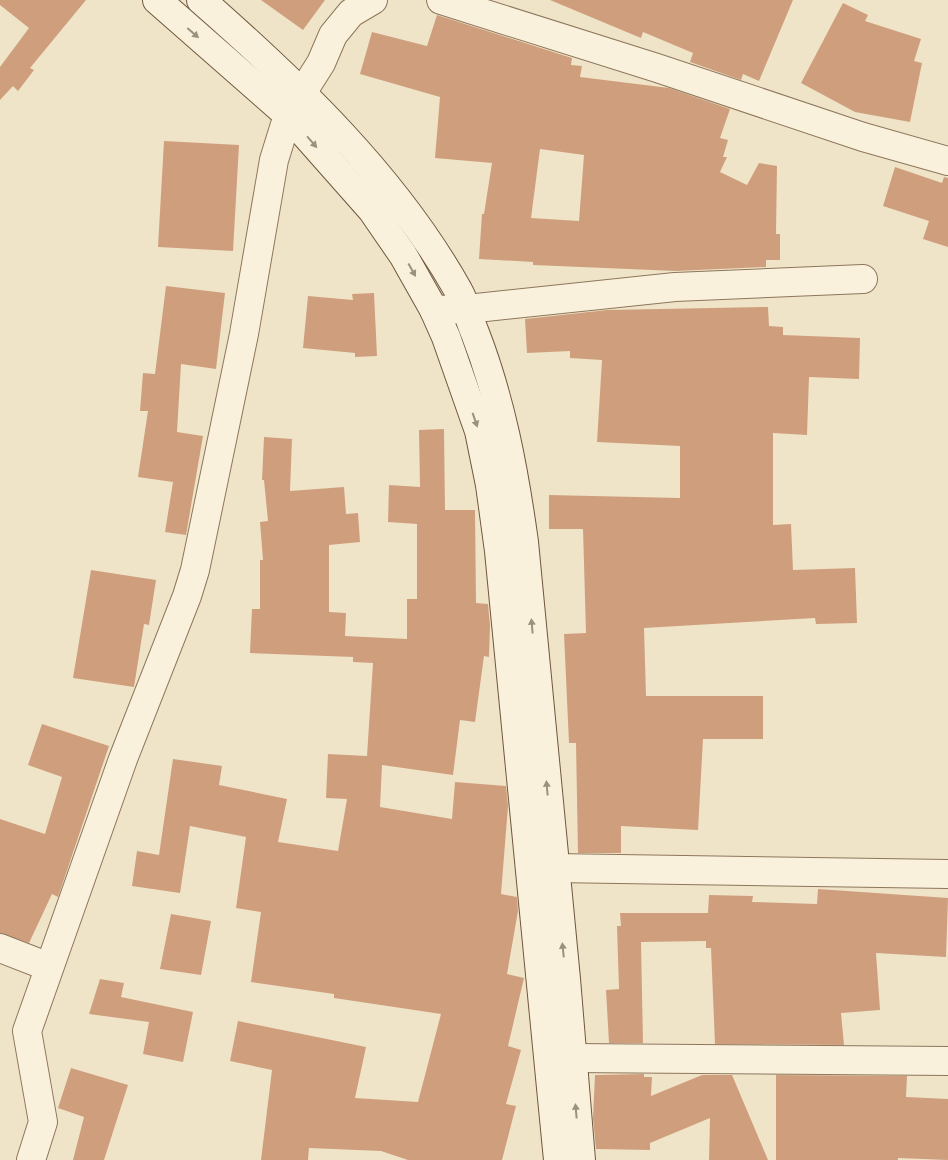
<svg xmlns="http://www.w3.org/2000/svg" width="948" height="1160" font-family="'Zilla Slab',serif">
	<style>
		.building { fill: #cf9f7d; fill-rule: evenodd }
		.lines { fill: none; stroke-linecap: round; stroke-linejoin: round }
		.street-casing { stroke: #8d765c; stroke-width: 30 }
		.secondary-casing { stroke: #6f573f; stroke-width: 30 }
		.street { stroke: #faf1dc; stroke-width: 28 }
		.secondary { stroke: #faf1dc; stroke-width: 28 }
		.oneway { fill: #9c907e }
	</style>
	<rect width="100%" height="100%" fill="#f0e4c8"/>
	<g class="building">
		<path d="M0,0H86L30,68L34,70L18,91L13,86L0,100V67L29,28L0,5Z"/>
		<path d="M261,0H325L303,30Z"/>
		<path d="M550,0H793L759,81L743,74L741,80L690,62L693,53L643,32L641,38Z"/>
		<path d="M843,3L868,15L865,21L921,39L914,61L922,63L910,122L855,112L801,83Z"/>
		<path d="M437,15L572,58L571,65L582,66L580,77L669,88L730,109L720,138L728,140L723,157H727L720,172L747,185L759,163L777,166L776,234H780V260H766V267L676,271L533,265V262L479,259L482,214H484L492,163L435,158L440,97L360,74L372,32L427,46ZM540,149L584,155L579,221L531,218Z"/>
		<path d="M164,141L239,145L233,251L158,247Z"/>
		<path d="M895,167L942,183L944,177L948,178V247L923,239L929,221L883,206Z"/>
		<path d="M166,286L225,293L216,369L181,364L177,432L203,436L186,535L165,532L173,482L138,477L148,411H140L143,373L155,374Z"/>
		<path d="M374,293L377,356L355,357V353L303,348L308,296L353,300L352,294Z"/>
		<path d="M768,307L769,326L783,327V335L860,338L859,379L809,377L807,435L773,433V525L791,524L793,570L855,568L857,623L816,624L815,618L644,628L646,696H763V739H703L698,830L621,826V853H578L576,743H569L564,634L586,633L583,529H549V495L680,498V446L597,442L602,360L570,358V351L527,353L525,319L607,310Z"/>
		<path d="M444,429L445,510H475L476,603L488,604L490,625L489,657L484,656L475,722L460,720L453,775L382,765L380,807L452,819L455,782L506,786L508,806L501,894L517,897L518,911L507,974L524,978L508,1046L521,1050L506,1104L516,1106L502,1160H408L381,1151L309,1148L308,1160H261L272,1070L230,1061L238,1021L366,1047L355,1098L418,1102L441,1014L334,998V994L251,982L261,912L236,908L246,837L190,826L180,893L132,886L137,851L159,855L173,759L222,766L219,785L287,799L278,842L338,851L347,799L326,798L328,754L367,756L373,663L353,662V657L250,653L252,609H260V560H263L260,522L268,521L264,480H262L264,437L292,439L290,491L344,487L346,514L358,513L360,542L329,545V612L346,613L345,636L407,639V599H417V524L388,522L389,485L420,487L419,430Z"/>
		<path d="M91,570L156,580L149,625L144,624L134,687L73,678Z"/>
		<path d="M42,724L109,746L58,897L52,894L29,943L0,933V819L45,834L62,777L28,765Z"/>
		<path d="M818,889L948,898L946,957L876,953L880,1010L841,1013L844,1045L715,1044L711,948H706V941L641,942L643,1043H609L606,990L619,989L617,926H621L620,913H708L709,895L753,896L752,902L817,904Z"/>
		<path d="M171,914L211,921L201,975L160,969Z"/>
		<path d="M100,979L124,983L121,997L193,1012L183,1062L143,1054L149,1022L89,1014Z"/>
		<path d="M71,1068L128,1085L104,1160H73L84,1117L58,1108Z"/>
		<path d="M644,1074V1077H652L651,1096L702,1075H732L768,1160H709L710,1118L650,1143V1150L596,1149L593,1118L595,1075Z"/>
		<path d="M776,1075L907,1076L906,1097L948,1099V1160L898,1158V1160H776Z"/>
	</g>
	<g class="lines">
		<defs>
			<g id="street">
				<path d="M441,0L657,68L863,137L948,161"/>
				<path d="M434,310L467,309L675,287L863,279"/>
				<path d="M554,868L948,874"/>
				<path d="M0,948L49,967"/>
				<path d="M571,1058L948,1061"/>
				<path d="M31,1160L43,1122L27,1031L123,759L187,596L195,570L244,334L274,160L288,115L321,63L333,35L351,13L373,0"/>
			</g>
			<g id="secondary">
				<path d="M157,0L288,115L372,210L403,255L434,310L446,337L479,431L490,485L499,551L558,1160"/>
				<path d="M201,0C298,85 395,178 458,290C466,304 469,319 475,333C501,400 514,470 524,542L566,979L581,1160"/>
			</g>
		</defs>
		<use href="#street" class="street-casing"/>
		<use href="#secondary" class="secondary-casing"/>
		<use href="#street" class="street"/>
		<use href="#secondary" class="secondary"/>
	</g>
	<defs><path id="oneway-solid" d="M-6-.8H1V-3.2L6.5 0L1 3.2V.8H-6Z" transform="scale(1.25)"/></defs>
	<g class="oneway">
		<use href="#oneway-solid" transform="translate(193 33) rotate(41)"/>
		<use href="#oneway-solid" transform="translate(312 142) rotate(49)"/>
		<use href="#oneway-solid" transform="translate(412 270) rotate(61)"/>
		<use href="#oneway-solid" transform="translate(475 420) rotate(71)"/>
		<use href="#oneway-solid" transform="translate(532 626) rotate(-95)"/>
		<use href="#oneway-solid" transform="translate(547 788) rotate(-95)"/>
		<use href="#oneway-solid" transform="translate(563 950) rotate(-96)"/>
		<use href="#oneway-solid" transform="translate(576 1111) rotate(-95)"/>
	</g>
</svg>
